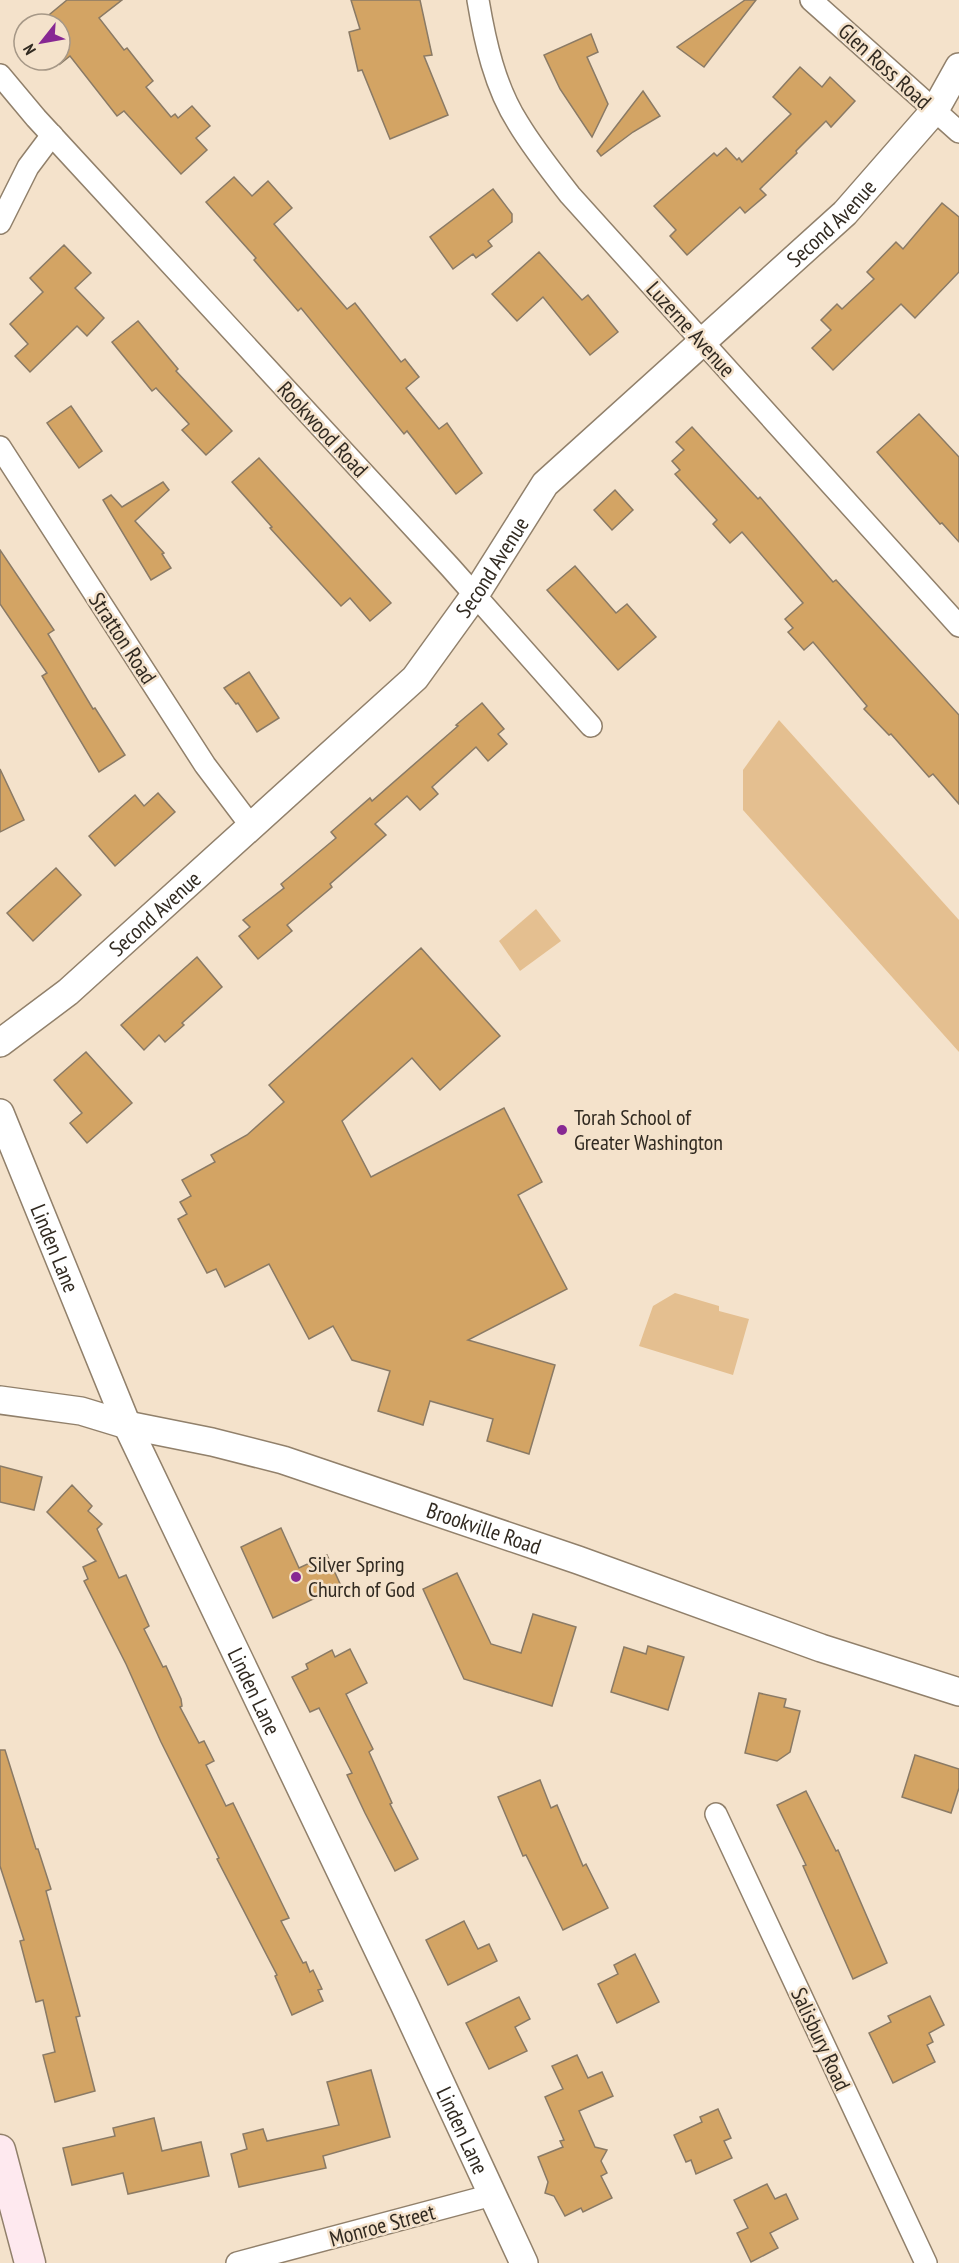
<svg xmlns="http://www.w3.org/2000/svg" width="959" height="2263" font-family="'PT Sans Narrow',sans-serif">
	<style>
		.green { fill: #e4bf90 }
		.building { fill: #d3a464; stroke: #8a7a65; stroke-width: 1.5 }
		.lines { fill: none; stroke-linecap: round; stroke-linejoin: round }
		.minor-casing { stroke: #91806b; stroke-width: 24 }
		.tertiary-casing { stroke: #91806b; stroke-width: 30 }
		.secondary-casing { stroke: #91806b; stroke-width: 33 }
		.minor { stroke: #fff; stroke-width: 21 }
		.tertiary { stroke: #fff; stroke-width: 27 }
		.secondary { stroke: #fee9ef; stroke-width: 30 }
		.poi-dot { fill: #872893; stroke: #f4e2cb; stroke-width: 2 }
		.labels { text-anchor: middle; stroke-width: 5; stroke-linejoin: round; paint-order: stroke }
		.street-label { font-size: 22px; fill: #312a21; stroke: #f4e2cb }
		.poi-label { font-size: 22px; fill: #312a21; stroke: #f4e2cb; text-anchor: start }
	</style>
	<rect width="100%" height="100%" fill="#f4e2cb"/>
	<g class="green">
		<path d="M779,720L959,920V1052L743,810V770Z"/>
		<path d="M536,909L561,941L520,971L499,941Z"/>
		<path d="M675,1293L719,1306V1311L749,1319L733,1375L639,1346L653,1306Z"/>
	</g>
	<g class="building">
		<path d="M67,0H122L99,18L124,50L127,48L153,81L146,87L171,117L175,114L178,118L192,106L210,126L196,138L207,150L181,174L124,111L117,116L70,56L60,64V24H38Z"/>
		<path d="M351,0H420L432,55L424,56L448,115L390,139L362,70L358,71L349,32L360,29Z"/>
		<path d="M745,0H756L704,67L677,47Z"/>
		<path d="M591,34L598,52L587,57L608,104L592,137L560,89L544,55Z"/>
		<path d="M800,67L822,87L830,77L855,101L831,127L826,121L796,151L797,153L760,189L766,195L745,213L740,207L687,255L670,236L676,230L654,206L714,153L717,156L726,148L737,160L739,158L742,162L791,114L773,97Z"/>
		<path d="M643,91L660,116L633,132L601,156L597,151Z"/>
		<path d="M234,177L252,196L268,181L292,208L274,224L347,309L355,303L401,362L405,359L419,377L406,388L439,429L447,423L482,473L456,494L407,431L404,434L301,308L298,311L254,260L256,258L206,202Z"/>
		<path d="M493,189L512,214V222L488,241L492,246L476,258L473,254L453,269L430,237Z"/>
		<path d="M942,203L959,217V272L915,318L901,304L833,370L812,348L831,330L821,320L837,304L842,309L874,279L867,272L896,242L903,249Z"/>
		<path d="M64,245L91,273L75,288L104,318L87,336L77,326L30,372L15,356L28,344L10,324L43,292L30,278Z"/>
		<path d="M539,252L582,300L588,295L618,332L590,355L543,297L517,321L492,294Z"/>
		<path d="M138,321L178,369L176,371L232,431L206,455L182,430L189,424L156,388L152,391L112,342Z"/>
		<path d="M71,406L102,451L79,468L47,423Z"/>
		<path d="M919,414L959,457V542L942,523L940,524L877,452Z"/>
		<path d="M692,427L758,499L760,497L833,582L836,580L959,715V804L933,774L929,777L891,734L889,735L864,709L867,706L813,642L804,650L788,632L793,628L785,619L803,603L742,532L730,543L713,524L717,520L675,474L680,470L672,461L684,450L676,442Z"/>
		<path d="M259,458L391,603L370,621L350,598L341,606L270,528L272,527L232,482Z"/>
		<path d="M163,482L169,490L135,521L164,553L162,554L171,568L151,580L103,500L111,495L122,507Z"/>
		<path d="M615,490L633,510L612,530L594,510Z"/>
		<path d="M0,550L54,630L48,634L93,709L95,708L125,755L99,772L42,676L47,673L0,604Z"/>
		<path d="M575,566L616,613L627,604L656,637L618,670L547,590Z"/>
		<path d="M249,672L279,718L257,732L238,703L236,704L224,688Z"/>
		<path d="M482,703L504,729L498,734L507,744L488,761L476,747L432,787L438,794L420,810L407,796L375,824L386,835L330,884L332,887L287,925L292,931L258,959L239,936L250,927L243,920L284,888L281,884L336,838L331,832L370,798L372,801L458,726L456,725Z"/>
		<path d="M0,769L24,820L0,832Z"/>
		<path d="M158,793L175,812L115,866L89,836L135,795L144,806Z"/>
		<path d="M56,868L81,895L33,941L7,913Z"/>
		<path d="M421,948L500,1036L440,1090L412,1058L342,1121L371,1177L504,1108L542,1182L518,1195L567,1289L468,1340L555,1365L529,1454L487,1441L493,1419L430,1401L423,1425L378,1411L390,1371L352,1360L333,1326L309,1339L269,1264L225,1287L216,1269L207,1273L178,1219L187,1214L180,1202L191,1196L182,1180L215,1162L211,1155L247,1135L284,1102L269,1085Z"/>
		<path d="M197,957L222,987L182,1023L184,1025L165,1042L159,1035L144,1050L121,1025Z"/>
		<path d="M86,1052L132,1103L87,1143L70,1123L82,1113L54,1080Z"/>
		<path d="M0,1466L42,1477L34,1510L0,1502Z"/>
		<path d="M72,1485L92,1506L88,1511L102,1524L97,1529L119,1578L126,1575L149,1626L144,1629L163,1667L166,1666L181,1699L182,1706L180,1707L199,1743L204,1741L214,1761L206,1765L226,1806L233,1803L289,1918L281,1921L303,1963L306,1962L310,1972L313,1970L322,1989L318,1990L323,2001L292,2015L275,1976L277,1975L217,1859L219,1858L161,1742L126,1664L84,1581L88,1579L83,1567L96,1561L47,1512Z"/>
		<path d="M281,1528L299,1568L327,1555L341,1586L273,1618L241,1547Z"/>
		<path d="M457,1573L491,1644L521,1653L533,1614L576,1627L552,1706L464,1679L423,1589Z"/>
		<path d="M648,1646L684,1657L668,1710L611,1692L624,1647L646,1654Z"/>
		<path d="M350,1649L367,1683L346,1694L373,1749L369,1752L392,1803L390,1804L418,1859L395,1871L365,1813L347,1775L352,1773L319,1708L310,1712L292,1677L308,1669L306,1664L332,1650L335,1657Z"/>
		<path d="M759,1693L786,1699L784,1707L800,1711L790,1752L777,1761L745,1753Z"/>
		<path d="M0,1750H5L36,1849H38L51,1889L46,1891L80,2016L76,2017L95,2091L55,2102L43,2055L55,2052L43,2000L36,2002L20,1941L24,1940L0,1866Z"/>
		<path d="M915,1755L959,1769V1788L951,1813L902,1797Z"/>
		<path d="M540,1780L551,1808L557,1805L583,1866L586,1864L608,1908L563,1930L526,1855L523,1856L498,1797Z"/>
		<path d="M806,1791L836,1851L838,1850L887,1963L853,1979L803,1866L806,1865L777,1805Z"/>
		<path d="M464,1921L478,1949L489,1944L497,1961L448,1985L426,1940Z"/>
		<path d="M635,1954L659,2002L617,2023L598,1984L618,1974L614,1965Z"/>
		<path d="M930,1996L944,2025L929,2033L933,2042L927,2045L935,2062L893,2083L869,2033L891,2022L888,2016Z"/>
		<path d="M519,1997L530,2019L515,2027L527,2051L489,2069L466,2023Z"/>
		<path d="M577,2055L588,2078L602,2072L613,2096L579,2111L595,2147L607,2150L601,2161L607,2173L601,2176L612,2198L583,2212L581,2208L565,2216L554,2196L545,2193L548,2182L538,2157L563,2147L560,2141L564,2140L545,2097L563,2089L552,2066Z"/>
		<path d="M371,2070L390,2137L323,2156L326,2168L239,2187L231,2154L247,2149L243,2134L263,2129L267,2141L339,2125L327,2082Z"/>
		<path d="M718,2109L731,2138L724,2141L732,2158L696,2174L691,2160L686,2162L674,2135L702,2122L700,2117Z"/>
		<path d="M154,2118L162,2151L201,2142L209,2176L128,2194L123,2173L72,2185L63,2148L115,2136L113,2128Z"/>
		<path d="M767,2184L775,2199L786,2194L798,2219L770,2233L778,2248L751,2262L737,2233L748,2228L734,2200Z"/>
	</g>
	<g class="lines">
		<defs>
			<g id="minor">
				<path d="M478,0C485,42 495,87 518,123C533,148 552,172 570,195L959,626"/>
				<path d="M811,0L959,132"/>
				<path d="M0,75L36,118L450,567L591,726"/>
				<path d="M0,223L28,167L52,135"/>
				<path d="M0,447L205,765L251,826"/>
				<path d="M716,1814L926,2263"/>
				<path d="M237,2263L492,2195"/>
			</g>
			<g id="tertiary">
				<path id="s1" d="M0,1043L68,992L415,678L475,595L545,484L845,213L935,110L959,67"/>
				<path id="s2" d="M0,1113L127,1425L404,2004L524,2263"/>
				<path id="s3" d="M0,1400L81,1411L127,1425L212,1442L283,1460L578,1560L821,1648L959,1692"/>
			</g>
			<path id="secondary" d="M0,2150L30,2263"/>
		</defs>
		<use href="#minor" class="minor-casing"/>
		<use href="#tertiary" class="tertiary-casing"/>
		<use href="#secondary" class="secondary-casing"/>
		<use href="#minor" class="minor"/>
		<use href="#tertiary" class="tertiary"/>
		<use href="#secondary" class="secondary"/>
	</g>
	<g class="poi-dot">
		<circle cx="562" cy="1130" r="6"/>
		<circle cx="296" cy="1577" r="6"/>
	</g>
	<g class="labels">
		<g class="street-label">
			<text transform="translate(885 66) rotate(42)" y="8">Glen Ross Road</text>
			<text dy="8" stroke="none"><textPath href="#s1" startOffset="1174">Second Avenue</textPath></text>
			<text transform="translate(691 329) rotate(48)" y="8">Luzerne Avenue</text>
			<text transform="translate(323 429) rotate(47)" y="8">Rookwood Road</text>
			<text dy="8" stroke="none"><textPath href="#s1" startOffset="688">Second Avenue</textPath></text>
			<text transform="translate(123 638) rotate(57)" y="8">Stratton Road</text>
			<text dy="8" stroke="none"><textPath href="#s1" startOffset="202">Second Avenue</textPath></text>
			<text dy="8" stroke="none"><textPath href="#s2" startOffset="146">Linden Lane</textPath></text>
			<text dy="8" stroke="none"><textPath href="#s3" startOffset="502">Brookville Road</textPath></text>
			<text dy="8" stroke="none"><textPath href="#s2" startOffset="632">Linden Lane</textPath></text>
			<text transform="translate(821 2039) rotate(65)" y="8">Salisbury Road</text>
			<text dy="8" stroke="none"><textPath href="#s2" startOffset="1118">Linden Lane</textPath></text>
			<text transform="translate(382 2225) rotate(-15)" y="8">Monroe Street</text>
		</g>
		<g class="poi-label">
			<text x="574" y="1125">Torah School of<tspan x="574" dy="25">Greater Washington</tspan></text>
			<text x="308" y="1572">Silver Spring<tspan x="308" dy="25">Church of God</tspan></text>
		</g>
	</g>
	<g transform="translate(42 42) rotate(239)"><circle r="28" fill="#f4e2cb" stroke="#a69887" stroke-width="1.5"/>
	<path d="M0-4.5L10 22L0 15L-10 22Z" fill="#872893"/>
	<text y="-9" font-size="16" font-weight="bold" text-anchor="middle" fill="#312a21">N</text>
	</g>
</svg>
